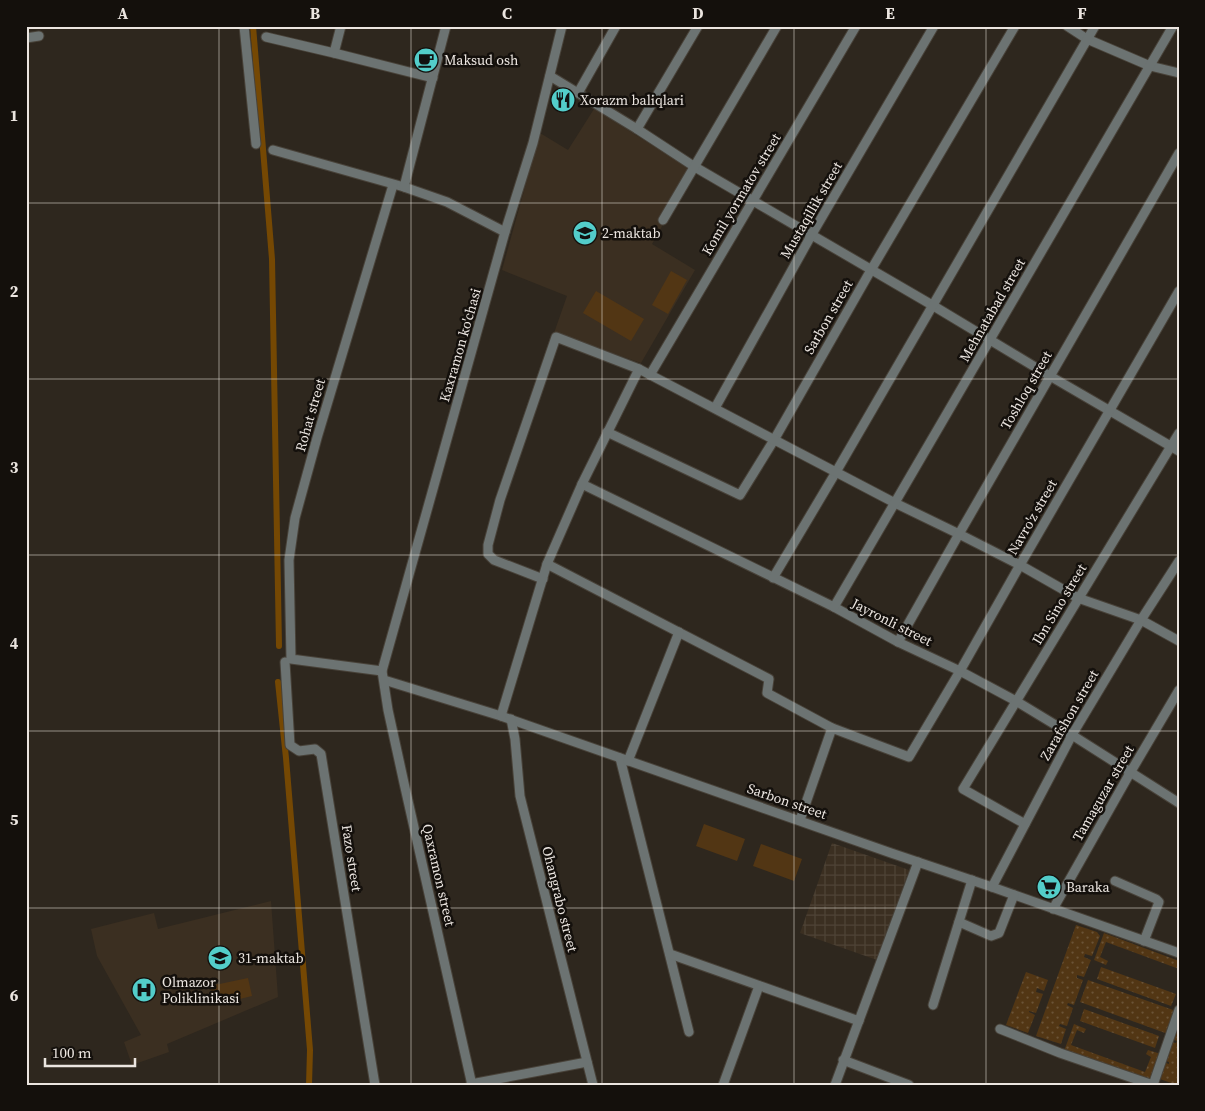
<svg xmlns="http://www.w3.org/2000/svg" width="1205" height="1111" font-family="'Source Serif 4',serif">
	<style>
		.built { fill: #3b2f21 }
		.industrial { fill: url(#industrial-grid) }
		.grass { fill: url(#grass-dots) }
		.green { fill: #523614 }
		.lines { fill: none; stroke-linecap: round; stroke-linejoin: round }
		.canal { stroke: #754803; stroke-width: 6 }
		.minor-casing { stroke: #484239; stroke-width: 11 }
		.minor { stroke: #6c7372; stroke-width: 9 }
		.grid { fill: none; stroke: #ebe5e0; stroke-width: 1; stroke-opacity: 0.55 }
		.labels { text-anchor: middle; stroke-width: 5; stroke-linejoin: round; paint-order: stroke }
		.poi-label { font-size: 14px; fill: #ebe5e0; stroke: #14100c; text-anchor: start }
		.street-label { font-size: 14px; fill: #ebe5e0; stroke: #14100c }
		.neatline { fill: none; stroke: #ebe5e0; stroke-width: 2 }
		.grid-label { font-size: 16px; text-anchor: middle; font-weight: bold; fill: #ebe5e0 }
	</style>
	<defs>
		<pattern id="industrial-grid" width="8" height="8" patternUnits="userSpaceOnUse" patternTransform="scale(1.25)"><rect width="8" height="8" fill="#3b2f21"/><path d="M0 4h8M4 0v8" fill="none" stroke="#4e4336"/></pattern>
		<pattern id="grass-dots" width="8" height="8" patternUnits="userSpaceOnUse" patternTransform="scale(1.25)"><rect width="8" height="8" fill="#523614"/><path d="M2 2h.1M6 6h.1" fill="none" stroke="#6b5336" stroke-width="1.8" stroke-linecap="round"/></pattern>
	</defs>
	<rect width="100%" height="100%" fill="#2e271e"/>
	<g class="built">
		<path d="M594,109L689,168L658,218L665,221L652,244L695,270L641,363L554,333L567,296L502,270L540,133L568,150Z"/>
		<path d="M271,901L278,997L167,1044L169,1052L132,1065L124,1042L141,1035L97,956L91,929L154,913L158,929Z"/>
	</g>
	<path class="industrial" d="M832,843L909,870L877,960L800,933Z"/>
	<g class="grass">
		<path d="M1076,925L1097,932L1100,936L1092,956L1085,954L1084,957L1091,960L1084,977L1077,975V978L1083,980L1074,1005L1068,1003L1067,1005L1073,1008L1067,1026L1060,1024L1059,1026L1066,1029L1061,1044L1036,1036Z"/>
		<path d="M1104,933L1179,961V969L1106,942L1100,957L1108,961L1106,965L1094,960Z"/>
		<path d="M1101,967L1176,994L1171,1006L1097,979Z"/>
		<path d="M1026,972L1048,980L1044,991L1037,988L1036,992L1043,994L1036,1013L1029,1011V1012L1035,1015L1028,1033L1006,1025Z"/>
		<path d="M1088,980L1176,1011L1168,1034L1080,1002Z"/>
		<path d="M1084,1009L1159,1036L1155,1048L1080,1021Z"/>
		<path d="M1179,1021V1085H1177L1157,1078L1163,1062L1169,1064V1062L1163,1060L1171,1042L1176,1043L1177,1041L1172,1039Z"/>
		<path d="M1074,1024L1086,1029L1084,1033L1077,1030L1071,1045L1145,1072L1151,1057L1146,1054L1148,1050L1161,1054L1152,1081L1064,1051Z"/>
	</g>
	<g class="green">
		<path d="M671,271L687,280L668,314L652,305Z"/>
		<path d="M596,291L644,319L631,341L583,313Z"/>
		<path d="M704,824L745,839L737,861L696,846Z"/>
		<path d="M761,844L802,859L794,881L753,866Z"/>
		<path d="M248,978L252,996L215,1005L210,986Z"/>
	</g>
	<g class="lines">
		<g class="canal">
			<path d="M253,26L272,259L279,646"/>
			<path d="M278,682L286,758L310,1050L309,1085"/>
		</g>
		<defs>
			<g id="minor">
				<path d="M244,26L256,144"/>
				<path d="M1067,26L1087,39L1150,66L1179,73"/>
				<path d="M266,37L334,53L433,78"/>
				<path d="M26,38L39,36"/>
				<path d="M334,53L341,26"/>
				<path d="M550,76L637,129L695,167L932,305L1050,376L1179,451"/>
				<path d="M578,93L616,26"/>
				<path d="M637,129L698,26"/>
				<path d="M273,150L404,187L447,202L505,232"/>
				<path d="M404,187L446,26"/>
				<path d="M663,220L777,26"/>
				<path d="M650,375L856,26"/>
				<path d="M715,408L812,234L934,26"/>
				<path d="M607,432L740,495L774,440L871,270L1015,26"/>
				<path d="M582,484L834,607L898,642L960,671L1016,701L1072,735L1179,803"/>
				<path d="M547,564L769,679L767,693L832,728L909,757L960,671L1020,565L1179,291"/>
				<path d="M773,578L836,472L1095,26"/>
				<path d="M543,579L494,560L488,554V545L500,500L556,337L639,369L895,503L959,534L1020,565L1078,598L1141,620L1179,641"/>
				<path d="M834,607L1173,26"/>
				<path d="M898,642L959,534L1179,153"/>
				<path d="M285,662L290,745L299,751L315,749L321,754L375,1085"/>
				<path d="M382,671L291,659L289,560L295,518L317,438L393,185"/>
				<path d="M384,680L501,716L891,853L992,887L1179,953"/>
				<path d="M501,716L547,564L582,484L639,369"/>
				<path d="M511,719L515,739L520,796L593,1085"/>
				<path d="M620,758L689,1032"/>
				<path d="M628,761L679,632"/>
				<path d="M800,820L832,728"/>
				<path d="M1025,824L963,789L1179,433"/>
				<path d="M1115,881L1156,899L1159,902L1144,941"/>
				<path d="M992,887L1072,735L1141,620L1179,561"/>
				<path d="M1053,909L1130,773L1179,690"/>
				<path d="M959,922L991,936L999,933L1014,895"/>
				<path d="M670,954L859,1021"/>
				<path d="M933,1005L972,880"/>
				<path d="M1000,1029L1060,1053L1153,1085"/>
				<path d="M843,1060L909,1085"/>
				<path d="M471,1084L587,1062"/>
				<path d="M472,1085L404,783L388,710L382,671L505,232L533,143L562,26"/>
				<path d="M723,1085L759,986"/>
				<path d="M835,1085L918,862"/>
				<path d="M1153,1085L1179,1010"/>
			</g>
		</defs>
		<use href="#minor" class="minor-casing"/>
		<use href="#minor" class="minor"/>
	</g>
	<path class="grid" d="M219,26V1085M411,26V1085M602,26V1085M794,26V1085M986,26V1085M26,203H1179M26,379H1179M26,555H1179M26,731H1179M26,908H1179"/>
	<defs>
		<symbol id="cafe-disc" viewBox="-11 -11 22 22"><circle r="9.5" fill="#53cdca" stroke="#14100c"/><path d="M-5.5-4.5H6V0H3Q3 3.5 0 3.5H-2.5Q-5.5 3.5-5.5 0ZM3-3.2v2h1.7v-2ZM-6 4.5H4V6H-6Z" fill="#111"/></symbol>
		<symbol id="restaurant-disc" viewBox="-11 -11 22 22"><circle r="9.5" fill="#53cdca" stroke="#14100c"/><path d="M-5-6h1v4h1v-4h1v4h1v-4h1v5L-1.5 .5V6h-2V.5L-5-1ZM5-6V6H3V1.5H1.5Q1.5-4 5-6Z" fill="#111"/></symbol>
		<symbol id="school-disc" viewBox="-11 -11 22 22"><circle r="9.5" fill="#53cdca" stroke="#14100c"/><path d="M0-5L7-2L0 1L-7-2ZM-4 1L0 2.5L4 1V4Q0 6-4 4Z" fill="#111"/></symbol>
		<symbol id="supermarket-disc" viewBox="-11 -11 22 22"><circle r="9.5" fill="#53cdca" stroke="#14100c"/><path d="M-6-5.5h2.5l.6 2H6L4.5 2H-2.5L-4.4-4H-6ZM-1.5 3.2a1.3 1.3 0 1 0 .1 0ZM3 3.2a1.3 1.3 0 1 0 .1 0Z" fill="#111"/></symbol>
		<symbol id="hospital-disc" viewBox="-11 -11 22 22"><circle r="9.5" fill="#53cdca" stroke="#14100c"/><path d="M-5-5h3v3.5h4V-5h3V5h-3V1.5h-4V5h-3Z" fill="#111"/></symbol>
	</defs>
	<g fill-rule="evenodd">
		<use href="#cafe-disc" x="412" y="46" width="28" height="28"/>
		<use href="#restaurant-disc" x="549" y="86" width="28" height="28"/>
		<use href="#school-disc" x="571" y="219" width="28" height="28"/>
		<use href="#supermarket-disc" x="1035" y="873" width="28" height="28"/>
		<use href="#school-disc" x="206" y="944" width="28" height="28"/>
		<use href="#hospital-disc" x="130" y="976" width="28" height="28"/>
	</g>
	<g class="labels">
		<g class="poi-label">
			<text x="444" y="65">Maksud osh</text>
			<text x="580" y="105">Xorazm baliqlari</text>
			<text x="602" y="238">2-maktab</text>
			<text x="1066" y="892">Baraka</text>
			<text x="238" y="963">31-maktab</text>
			<text x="162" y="987">Olmazor<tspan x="162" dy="16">Poliklinikasi</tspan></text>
		</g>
		<g class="street-label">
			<text transform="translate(741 194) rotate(-59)" y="5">Komil yormatov street</text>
			<text transform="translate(811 210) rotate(-60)" y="5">Mustaqillik street</text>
			<text transform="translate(992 310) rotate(-60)" y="5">Mehnatаbаd street</text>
			<text transform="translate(828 317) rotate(-60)" y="5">Sarbon street</text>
			<text transform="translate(460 345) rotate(-74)" y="5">Kaxramon ko'chasi</text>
			<text transform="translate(1026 390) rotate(-60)" y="5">Toshloq street</text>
			<text transform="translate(310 415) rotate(-74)" y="5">Rohat street</text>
			<text transform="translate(1032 517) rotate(-60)" y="5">Navro'z street</text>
			<text transform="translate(1059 604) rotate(-59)" y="5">Ibn Sino street</text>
			<text transform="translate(892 622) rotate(27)" y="5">Jayronli street</text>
			<text transform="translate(1069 715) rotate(-60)" y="5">Zarafshon street</text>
			<text transform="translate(1103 793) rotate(-60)" y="5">Tamaguzar street</text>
			<text transform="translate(787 801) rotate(19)" y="5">Sarbon street</text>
			<text transform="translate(352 858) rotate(81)" y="5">Fazo street</text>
			<text transform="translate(439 875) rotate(77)" y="5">Qaxramon street</text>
			<text transform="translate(560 899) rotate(76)" y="5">Ohangrabo street</text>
		</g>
	</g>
	<rect width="1205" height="1111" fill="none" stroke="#14100c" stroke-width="55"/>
	<path d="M45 1058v8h90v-8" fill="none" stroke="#ebe5e0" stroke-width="2.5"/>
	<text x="52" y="1058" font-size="15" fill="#ebe5e0" stroke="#14100c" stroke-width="4" paint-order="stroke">100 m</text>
	<rect x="28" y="28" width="1150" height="1056" class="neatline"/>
	<g class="grid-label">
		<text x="123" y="19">A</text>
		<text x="315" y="19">B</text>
		<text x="507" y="19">C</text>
		<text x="698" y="19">D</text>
		<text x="890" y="19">E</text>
		<text x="1082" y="19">F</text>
		<text x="14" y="121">1</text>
		<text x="14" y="297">2</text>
		<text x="14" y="473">3</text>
		<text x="14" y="649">4</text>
		<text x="14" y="825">5</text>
		<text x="14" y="1001">6</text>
	</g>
</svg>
